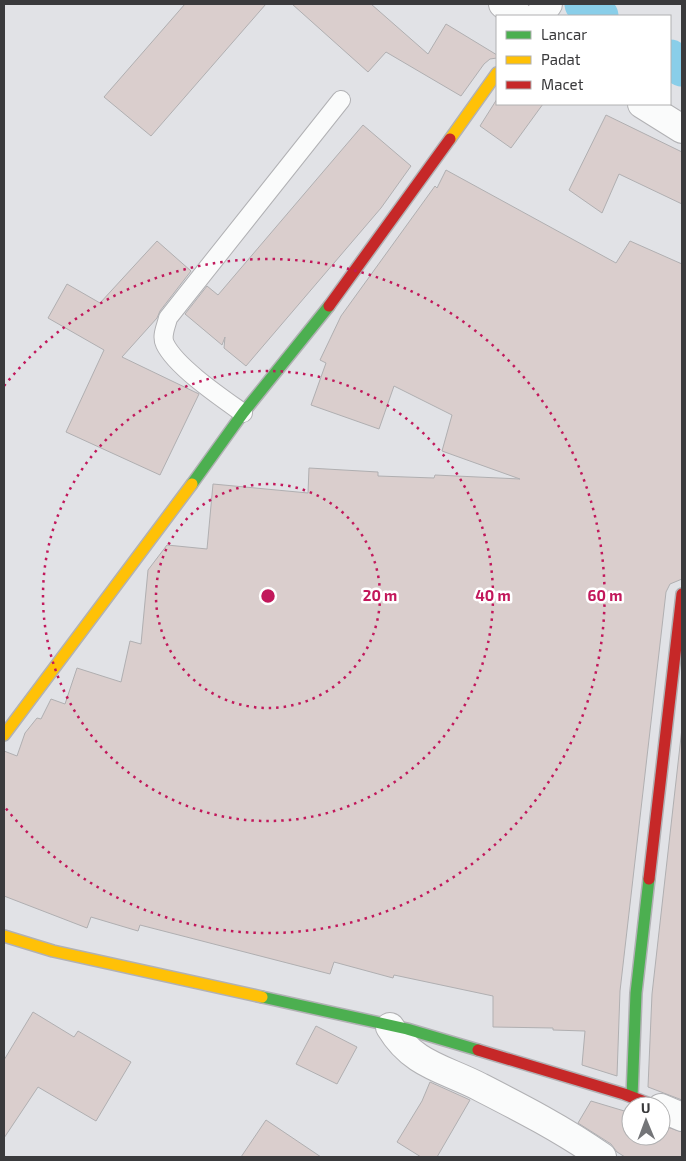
<svg xmlns="http://www.w3.org/2000/svg" width="686" height="1161" font-family="'Exo 2',sans-serif">
	<style>
		.lines { fill: none; stroke-linecap: round; stroke-linejoin: round }
		.canal { stroke: #89cee9; stroke-width: 39 }
		.building { fill: #dacecd; stroke: #b0afb1 }
		.lane-casing { stroke: #b1b1b4; stroke-width: 20 }
		.street-casing { stroke: #b1b1b4; stroke-width: 30 }
		.fast-casing { stroke: #b1b1b4; stroke-width: 14 }
		.slow-casing { stroke: #b1b1b4; stroke-width: 14 }
		.jam-casing { stroke: #b1b1b4; stroke-width: 14 }
		.lane { stroke: #fafbfb; stroke-width: 18 }
		.street { stroke: #fafbfb; stroke-width: 28 }
		.fast { stroke: #4caf50; stroke-width: 11 }
		.slow { stroke: #ffc107; stroke-width: 11 }
		.jam { stroke: #c62828; stroke-width: 11 }
		.ring { fill: none; stroke: #c2185b; stroke-width: 2.5; stroke-dasharray: 2.5 5 }
		.centre { fill: #c2185b; stroke: #fff; stroke-width: 2.5 }
		.ring-label { font-size: 15px; text-anchor: middle; font-weight: bold; fill: #c2185b; stroke: #fff; stroke-width: 5; stroke-linejoin: round; paint-order: stroke }
	</style>
	<rect width="100%" height="100%" fill="#e1e2e6"/>
	<g class="lines">
		<g class="canal">
			<path d="M584,4L599,16"/>
			<path d="M670,59L682,67"/>
		</g>
	</g>
	<g class="building">
		<path d="M185,4H266L151,136L104,97Z"/>
		<path d="M292,4H371L428,54L446,24L497,55V58L490,59L484,64L461,96L386,52L368,72Z"/>
		<path d="M497,99V104H543L511,148L480,126Z"/>
		<path d="M606,115L682,152V204L619,174L602,213L569,190Z"/>
		<path d="M363,125L411,166L381,208L246,366L224,348L225,337L222,345L185,314L207,286L218,295Z"/>
		<path d="M446,170L616,263L630,241L682,264V579L670,584L666,592L620,991L617,1076L582,1065L585,1031L553,1030V1028L493,1027V996L394,975L393,978L334,962L330,974L140,925L138,931L91,917L87,928L4,896V751L17,756L25,733L37,718L41,719L51,699L65,704L77,668L121,682L130,641L141,644L148,570L167,545L207,549L213,484L308,493L309,468L378,472V476L434,478L435,475L520,479L442,451L452,415L394,386L379,429L311,405L326,363L320,360L341,316L435,186L437,188Z"/>
		<path d="M157,241L191,271L160,311L157,318L122,357L199,394L160,475L66,432L104,350L48,318L67,284L100,303Z"/>
		<path d="M682,728V1100L648,1087L652,994Z"/>
		<path d="M33,1012L74,1037L78,1031L131,1062L96,1121L38,1087L4,1138V1060Z"/>
		<path d="M316,1026L357,1047L337,1084L296,1064Z"/>
		<path d="M430,1082L470,1100L437,1157H421L397,1142L422,1101Z"/>
		<path d="M591,1101L631,1113V1136H661V1125L682,1132V1157H625L617,1152L611,1144L578,1123Z"/>
		<path d="M266,1120L321,1157H241Z"/>
	</g>
	<g class="lines">
		<defs>
			<path id="lane" d="M243,413C222,398 176,367 165,344C161,336 166,327 168,318L341,100"/>
			<g id="street">
				<path d="M503,4L519,16"/>
				<path d="M539,16L548,4"/>
				<path d="M642,104L682,129"/>
				<path d="M390,1027C413,1065 443,1068 480,1087C521,1108 564,1130 602,1157"/>
				<path d="M661,1108L682,1117"/>
			</g>
			<g id="fast">
				<path d="M192,484L243,413L329,306"/>
				<path d="M262,997L407,1029L478,1050"/>
				<path d="M632,1097L636,993L649,879"/>
			</g>
			<g id="slow">
				<path d="M450,139L497,73"/>
				<path d="M4,735L192,484"/>
				<path d="M4,936L53,951L262,997"/>
			</g>
			<g id="jam">
				<path d="M329,306L450,139"/>
				<path d="M649,879L682,594"/>
				<path d="M478,1050L624,1094L655,1106"/>
			</g>
		</defs>
		<use href="#lane" class="lane-casing"/>
		<use href="#street" class="street-casing"/>
		<use href="#fast" class="fast-casing"/>
		<use href="#slow" class="slow-casing"/>
		<use href="#jam" class="jam-casing"/>
		<use href="#lane" class="lane"/>
		<use href="#street" class="street"/>
		<use href="#fast" class="fast"/>
		<use href="#slow" class="slow"/>
		<use href="#jam" class="jam"/>
	</g>
	<g class="ring">
		<circle cx="268" cy="596" r="112"/>
		<circle cx="268" cy="596" r="225"/>
		<path d="M4 386A337 337 0 1 1 4 806"/>
	</g>
	<circle cx="268" cy="596" r="8" class="centre"/>
	<g class="ring-label">
		<text x="380" y="601">20 m</text>
		<text x="493" y="601">40 m</text>
		<text x="605" y="601">60 m</text>
	</g>
	<rect width="686" height="1161" fill="none" stroke="#3a3a3c" stroke-width="10"/>
	<rect x="496" y="15" width="175" height="90" fill="#ffffff" stroke="#b0b0b1"/>
	<rect x="506" y="31" width="25" height="8" fill="#4caf50" stroke="#b0b0b1"/>
	<text x="541" y="40" font-size="15" fill="#3a3a3c">Lancar</text>
	<rect x="506" y="56" width="25" height="8" fill="#ffc107" stroke="#b0b0b1"/>
	<text x="541" y="65" font-size="15" fill="#3a3a3c">Padat</text>
	<rect x="506" y="81" width="25" height="8" fill="#c62828" stroke="#b0b0b1"/>
	<text x="541" y="90" font-size="15" fill="#3a3a3c">Macet</text>
	<g transform="translate(646 1121) rotate(359)"><circle r="24" fill="#ffffff" stroke="#b0b0b1"/>
	<path d="M0-4L9 19L0 12L-9 19Z" fill="#747578"/>
	<text y="-8" font-size="14" font-weight="bold" text-anchor="middle" fill="#3a3a3c">U</text>
	</g>
</svg>
